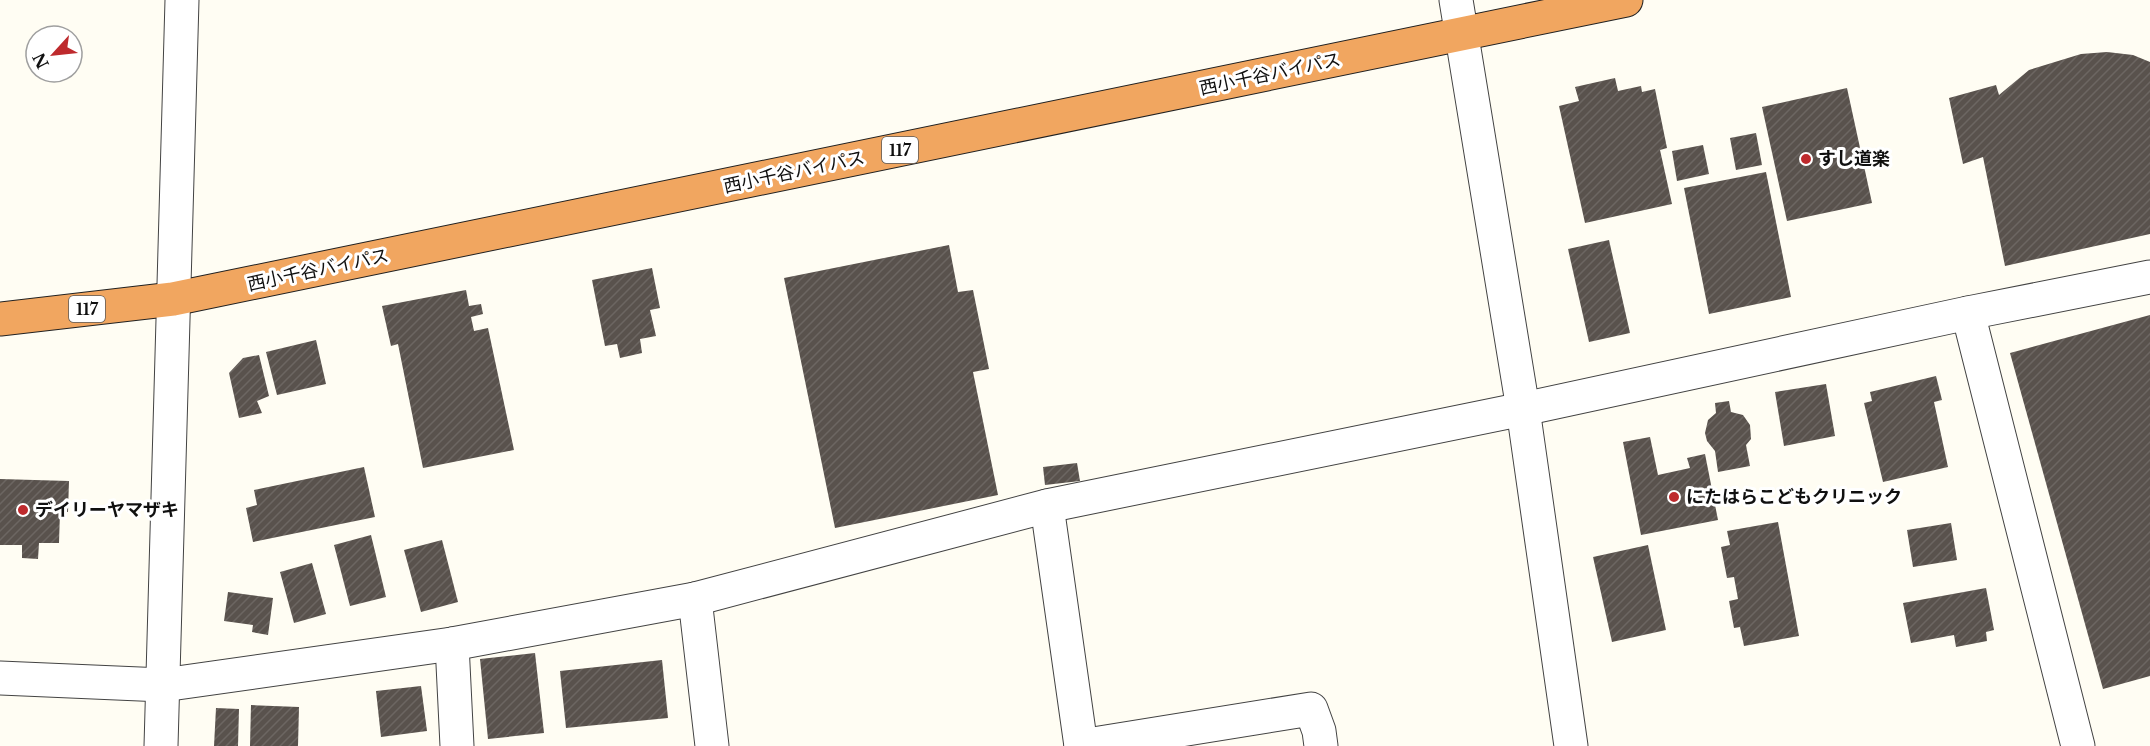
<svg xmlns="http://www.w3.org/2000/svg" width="2150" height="746" font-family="'Libre Baskerville','Noto Sans JP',serif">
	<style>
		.building { fill: url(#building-hatch) }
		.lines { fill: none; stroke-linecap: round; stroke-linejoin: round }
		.minor-casing { stroke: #434343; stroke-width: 35 }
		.highway-casing { stroke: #212121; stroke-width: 35 }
		.minor { stroke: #fff; stroke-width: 33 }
		.highway { stroke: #f1a660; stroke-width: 33 }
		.poi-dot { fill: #be2a2d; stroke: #fff; stroke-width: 2 }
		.labels { text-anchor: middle; stroke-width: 6; stroke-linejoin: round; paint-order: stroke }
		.shield { fill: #fff; stroke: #585858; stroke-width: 1.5 }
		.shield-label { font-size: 16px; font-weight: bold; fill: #101010 }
		.street-label { font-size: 18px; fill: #101010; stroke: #fff }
		.poi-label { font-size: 18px; font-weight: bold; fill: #101010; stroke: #fff; text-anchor: start }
	</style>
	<defs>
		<pattern id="building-hatch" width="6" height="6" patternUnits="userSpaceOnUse" patternTransform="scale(1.5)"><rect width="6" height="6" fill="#59524d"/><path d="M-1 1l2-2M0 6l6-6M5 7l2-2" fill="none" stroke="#6c6662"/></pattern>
	</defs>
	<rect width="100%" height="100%" fill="#fffdf3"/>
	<g class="building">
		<path d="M2107,52L2133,55L2150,62V234L2005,266L1983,157L1963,164L1949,98L1996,85L1999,95L2029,70L2081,54Z"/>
		<path d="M1615,78L1618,91L1641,86L1642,92L1655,89L1667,148L1660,150L1672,204L1585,223L1559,106L1579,101L1575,87Z"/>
		<path d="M1847,88L1872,203L1787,221L1762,107Z"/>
		<path d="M1756,133L1762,165L1736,170L1730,138Z"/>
		<path d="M1703,145L1709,174L1677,181L1672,151Z"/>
		<path d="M1766,172L1791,297L1709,314L1684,188Z"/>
		<path d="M1609,240L1630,333L1589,342L1568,249Z"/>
		<path d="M949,245L958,292L973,290L989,369L973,372L998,495L835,528L784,278Z"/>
		<path d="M652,268L660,308L650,310L656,336L640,339L642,353L620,358L617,344L605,346L592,280Z"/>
		<path d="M466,290L469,306L481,304L483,314L471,317L474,331L488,328L514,450L423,468L398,344L391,346L382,306Z"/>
		<path d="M2150,315V676L2103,689L2010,353Z"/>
		<path d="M316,340L326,384L277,395L266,352Z"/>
		<path d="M259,355L269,396L257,401L262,413L239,418L229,373L243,358Z"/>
		<path d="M1936,376L1942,400L1934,402L1948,467L1883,482L1864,403L1872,401L1870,392Z"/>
		<path d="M1826,384L1835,436L1784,446L1775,392Z"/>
		<path d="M1729,401L1731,412L1743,415L1750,425L1751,439L1746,445L1750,466L1718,472L1715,451L1707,441L1705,433L1708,420L1716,413L1715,403Z"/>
		<path d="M1650,437L1658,475L1690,468L1687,458L1705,454L1718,520L1641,535L1623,442Z"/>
		<path d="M1077,463L1080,481L1045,485L1043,467Z"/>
		<path d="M364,467L375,517L253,542L246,508L257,505L254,490Z"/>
		<path d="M0,479L69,481L68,512H60L59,543H39L38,559L22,558V545H0Z"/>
		<path d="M1778,522L1799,636L1744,646L1740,627L1734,628L1729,601L1738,599L1734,577L1727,578L1721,547L1730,545L1727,531Z"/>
		<path d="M1951,523L1957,560L1913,567L1907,530Z"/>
		<path d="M371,535L386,597L350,606L334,545Z"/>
		<path d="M442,540L458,602L421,612L404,550Z"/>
		<path d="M1648,545L1666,630L1612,642L1593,557Z"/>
		<path d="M312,563L326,614L294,623L280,572Z"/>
		<path d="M1986,588L1994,630L1986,632L1987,641L1956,647L1954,635L1911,643L1903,603Z"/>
		<path d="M228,592L273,598L268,635L252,632L253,625L224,621Z"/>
		<path d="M535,653L544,733L488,739L480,659Z"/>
		<path d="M662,660L668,718L566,728L560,671Z"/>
		<path d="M421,686L427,731L381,737L376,691Z"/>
		<path d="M251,705L299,707L298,746H250Z"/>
		<path d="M216,708L239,709L238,746H214Z"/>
	</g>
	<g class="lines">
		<defs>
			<g id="minor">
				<path d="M1456,0L1523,409L1571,746"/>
				<path d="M1968,313L2078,746"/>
				<path d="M1047,506L1081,746"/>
				<path d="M695,599L712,746"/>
				<path d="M452,644L457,746"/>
				<path d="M0,678L163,685L452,644L695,599L1047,506L1523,409L1968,313L2150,277"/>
				<path d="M161,746L182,0"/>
				<path d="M1081,746L1311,709L1319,731L1321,746"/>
			</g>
			<path id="highway" d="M0,319L173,299L1626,0"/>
		</defs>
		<use href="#minor" class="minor-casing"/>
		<use href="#highway" class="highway-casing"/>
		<use href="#minor" class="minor"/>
		<use href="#highway" class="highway"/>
	</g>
	<g class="poi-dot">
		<circle cx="1806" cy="159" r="6"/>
		<circle cx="1674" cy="497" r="6"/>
		<circle cx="23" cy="510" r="6"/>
	</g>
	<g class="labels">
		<g class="shield">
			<rect x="882" y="137" width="36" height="26" rx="4.5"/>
			<rect x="69" y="296" width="36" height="26" rx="4.5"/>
		</g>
		<g class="shield-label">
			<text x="900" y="156">117</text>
			<text x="87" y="315">117</text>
		</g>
		<g class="street-label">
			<text transform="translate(1270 74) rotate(-12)" y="6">西小千谷バイパス</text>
			<text transform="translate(794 172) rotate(-12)" y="6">西小千谷バイパス</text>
			<text transform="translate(318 270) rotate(-12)" y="6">西小千谷バイパス</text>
		</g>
		<g class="poi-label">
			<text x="1818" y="165">すし道楽</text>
			<text x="1686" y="503">にたはらこどもクリニック</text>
			<text x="35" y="516">デイリーヤマザキ</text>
		</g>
	</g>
	<g transform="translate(54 54) rotate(243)"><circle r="28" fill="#ffffff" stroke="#9f9f9f" stroke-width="1.5"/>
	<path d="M0-4.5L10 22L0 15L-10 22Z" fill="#be2a2d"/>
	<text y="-9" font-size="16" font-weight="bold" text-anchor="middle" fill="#101010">N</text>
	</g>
</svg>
